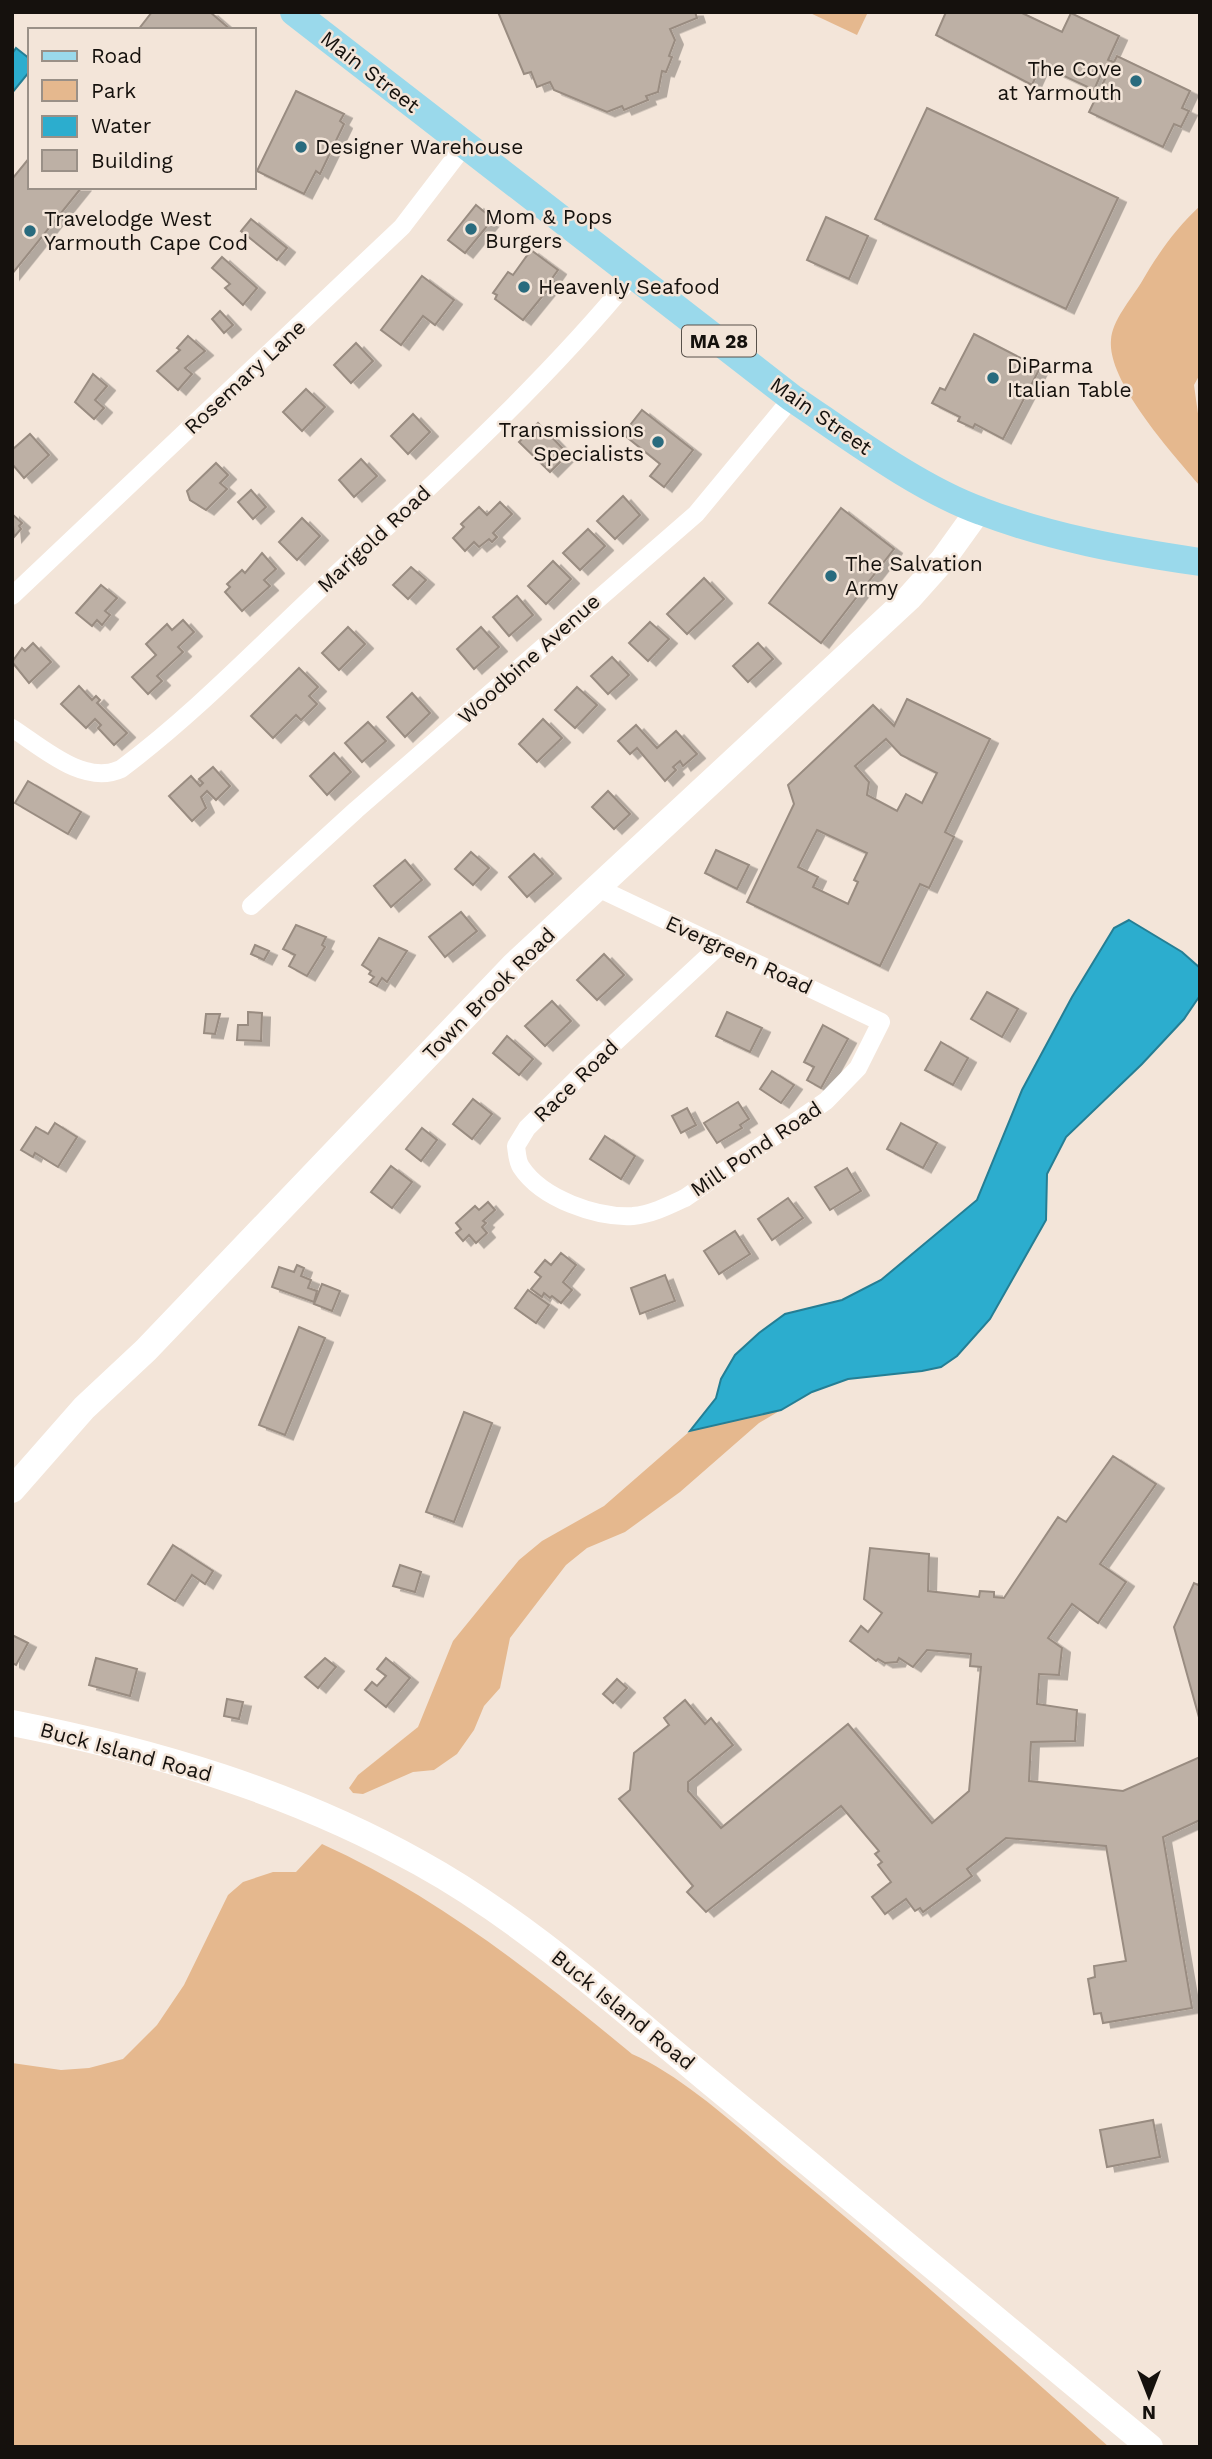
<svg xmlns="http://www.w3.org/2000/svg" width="1212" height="2459" font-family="'Work Sans',sans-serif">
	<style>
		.green { fill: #e5b88e }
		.water { fill: #2cadce; stroke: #257e94; stroke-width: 2 }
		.building { fill: #bdb0a5; stroke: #998c81; stroke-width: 2; fill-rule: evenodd; filter: url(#shadow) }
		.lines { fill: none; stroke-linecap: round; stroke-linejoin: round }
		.street { stroke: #fff; stroke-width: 18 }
		.secondary { stroke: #fff; stroke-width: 26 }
		.primary { stroke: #9ad9eb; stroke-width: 28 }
		.poi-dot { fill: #296b7e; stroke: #f3e5d9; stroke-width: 2.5 }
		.labels { text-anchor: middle; stroke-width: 5; stroke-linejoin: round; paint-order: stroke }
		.shield { fill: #f3e5d9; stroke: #58514a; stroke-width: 2 }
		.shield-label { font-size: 19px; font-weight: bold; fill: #15110d }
		.poi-label { font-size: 21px; fill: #15110d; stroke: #f3e5d9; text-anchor: start }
		.street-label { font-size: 21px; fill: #15110d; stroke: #f3e5d9 }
	</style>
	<defs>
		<filter id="shadow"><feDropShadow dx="8" dy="4.5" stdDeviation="0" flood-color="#0004"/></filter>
	</defs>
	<rect width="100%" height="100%" fill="#f3e5d9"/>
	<g class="green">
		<path d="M808,12H868L857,35Z"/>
		<path d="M1200,206V374L1194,385L1200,428V486C1174,455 1107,382 1111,340C1112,321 1131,299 1141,283C1157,255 1176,228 1200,206Z"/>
		<path d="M781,1410L759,1423L680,1492L625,1532L587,1548L566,1565L510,1638L500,1688L484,1706L474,1730L457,1754L434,1770L413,1772L363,1794L353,1793L349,1788L358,1775L418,1727L453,1641L519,1560L542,1541L604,1506L690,1431Z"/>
		<path d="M322,1844C437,1896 535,1974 632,2054C685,2077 743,2132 789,2170C898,2260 1004,2353 1109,2447H12V2063L61,2070L89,2068L123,2059L157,2025L184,1985L228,1895L243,1882L273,1872H296Z"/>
	</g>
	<g class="water">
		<path d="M16,48L30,59V71L12,93V54Z"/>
		<path d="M1129,920L1182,952L1200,968L1199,997L1184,1019L1142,1064L1066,1137L1047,1174L1046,1220L990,1319L957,1356L941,1367L922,1371L848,1379L812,1392L781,1410L690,1431L716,1398L721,1379L735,1355L759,1333L785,1314L842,1300L881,1280L977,1200L1022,1090L1072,997L1114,928Z"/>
	</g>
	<g class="building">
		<path d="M152,12H210L231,30H138Z"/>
		<path d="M498,12H695L697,18L670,29L675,40L669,56L672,57L666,72L662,71L658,92L646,96L648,100L624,110L622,106L607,112L554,90L550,82L537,87L531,72L524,74Z"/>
		<path d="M946,12H1020L1062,32L1071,13L1119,36L1108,60L1114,62L1117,56L1190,91L1182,108L1189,111L1181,127L1174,124L1163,147L1089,112L1106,77L1101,74L1094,90L1041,65L1032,85L936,35Z"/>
		<path d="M296,91L344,114L340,121L344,124L320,174L316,171L304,194L257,171Z"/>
		<path d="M927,108L1118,198L1066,309L875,219Z"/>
		<path d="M30,157V187H82L12,274V179Z"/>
		<path d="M476,205L493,219L465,253L448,240Z"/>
		<path d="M826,217L868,236L849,279L807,260Z"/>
		<path d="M251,219L287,248L277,260L241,231Z"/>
		<path d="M531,250L558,270L551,280L554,282L523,320L495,299L497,295L493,293L508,272L513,275Z"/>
		<path d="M222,257L257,288L243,305L225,288L230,284L212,268Z"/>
		<path d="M422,276L454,300L435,325L423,316L401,345L381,330Z"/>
		<path d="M220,311L233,325L224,333L212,319Z"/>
		<path d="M974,334L1040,368L1003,439L975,424L973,428L958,421L960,417L932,403L940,388L945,390Z"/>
		<path d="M188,336L205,351L185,368L192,374L178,390L157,371L180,350L177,348Z"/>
		<path d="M356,343L373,361L351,383L334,365Z"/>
		<path d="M93,374L107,386L95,400L104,408L94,419L75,402Z"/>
		<path d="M306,389L325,407L302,431L283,412Z"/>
		<path d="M642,410L693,450L664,487L650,476L660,464L623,434Z"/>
		<path d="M413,414L430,432L408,454L391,436Z"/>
		<path d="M538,423L568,454L550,472L519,442Z"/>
		<path d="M30,434L49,455L24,478L12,464V450Z"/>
		<path d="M361,459L377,476L354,497L339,480Z"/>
		<path d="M216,463L228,475L220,483L227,489L206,510L190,500L187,491Z"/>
		<path d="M251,490L266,507L253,519L238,502Z"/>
		<path d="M623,496L640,515L615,539L597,521Z"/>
		<path d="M500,502L512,514L493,533L497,537L492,542L489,539L479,547L474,542L465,551L453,538L464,527L461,524L479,507L487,515Z"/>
		<path d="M841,508L894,549L821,643L769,603Z"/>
		<path d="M12,514L22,523L19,526L21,529L14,537Z"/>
		<path d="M302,518L320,536L297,560L279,542Z"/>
		<path d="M588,529L605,546L580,570L563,553Z"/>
		<path d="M262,553L276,569L264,580L270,586L242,611L225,592L230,587L227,584L242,570L245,573Z"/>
		<path d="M553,561L571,579L546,604L528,586Z"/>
		<path d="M411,567L426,580L408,599L393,585Z"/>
		<path d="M704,578L724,599L687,634L667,614Z"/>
		<path d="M101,585L117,598L105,611L110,615L102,625L97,620L92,626L76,613Z"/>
		<path d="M517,596L533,615L509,636L493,617Z"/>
		<path d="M183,620L194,632L178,647L183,652L157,676L162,681L148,694L132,677L156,655L146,644L167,624L172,630Z"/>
		<path d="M650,622L669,639L648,661L629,643Z"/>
		<path d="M348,627L365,644L339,670L322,653Z"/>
		<path d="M481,627L499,647L474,669L457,649Z"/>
		<path d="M33,643L51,662L29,683L12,662L22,648L25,651Z"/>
		<path d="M758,643L773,659L748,682L733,666Z"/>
		<path d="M612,657L629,675L608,694L591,676Z"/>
		<path d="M299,668L318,687L309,696L317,704L301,720L296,715L273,738L251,716Z"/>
		<path d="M79,686L92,700L96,696L100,700L97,703L127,733L114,745L98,728L101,725L95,719L86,728L61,704Z"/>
		<path d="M577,687L597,705L575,728L555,710Z"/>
		<path d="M412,693L430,713L405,737L387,717Z"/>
		<path d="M907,699L990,739L945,832L954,837L929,888L920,884L880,966L747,902L794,804L788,785L873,705L894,726ZM886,739L901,755L937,773L922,803L906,794L897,811L867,795L869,782L855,766ZM817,830L867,853L854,880L858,882L848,904L813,887L818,877L798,867Z"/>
		<path d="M543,719L562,738L537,762L519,744Z"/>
		<path d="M368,722L386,741L362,762L345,743Z"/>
		<path d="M636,725L657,748L676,731L697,754L683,766L680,761L673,767L676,770L665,781L637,748L630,754L618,741Z"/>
		<path d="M334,753L351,772L327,795L310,776Z"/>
		<path d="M213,767L230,786L216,800L207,791L201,797L206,808L192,821L169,796L191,776L200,786L203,783L199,779Z"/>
		<path d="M28,781L81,812L68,834L15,803Z"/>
		<path d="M608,791L630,814L614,829L592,807Z"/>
		<path d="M716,850L749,865L737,889L705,873Z"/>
		<path d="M471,852L489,868L473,885L455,869Z"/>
		<path d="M534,854L553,874L527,897L509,877Z"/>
		<path d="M405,860L422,880L391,907L374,886Z"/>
		<path d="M461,912L477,931L445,957L429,937Z"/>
		<path d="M296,925L326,937L322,945L325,947L307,976L289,966L295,955L283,949Z"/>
		<path d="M379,938L407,951L387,982L382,978L377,986L370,982L374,977L369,974L371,971L362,965Z"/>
		<path d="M255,945L269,951L264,960L251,954Z"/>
		<path d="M604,954L624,975L597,1000L577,980Z"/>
		<path d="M987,992L1018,1009L1002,1037L971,1019Z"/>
		<path d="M552,1001L571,1021L545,1046L525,1026Z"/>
		<path d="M248,1012L262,1013L261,1041L237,1040L238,1025H248Z"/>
		<path d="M727,1012L762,1028L750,1052L716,1036Z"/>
		<path d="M206,1014H220L215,1034L204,1033Z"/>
		<path d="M823,1025L848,1039L821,1088L807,1080L814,1067L804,1062Z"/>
		<path d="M507,1036L533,1059L519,1075L493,1053Z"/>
		<path d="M941,1042L968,1058L953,1085L925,1070Z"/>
		<path d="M772,1071L794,1085L781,1103L760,1089Z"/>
		<path d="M473,1099L492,1114L472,1139L453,1124Z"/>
		<path d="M738,1102L749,1119L740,1125L742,1128L717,1143L704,1123Z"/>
		<path d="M687,1108L696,1125L681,1133L672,1116Z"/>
		<path d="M55,1123L77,1137L58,1167L35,1153L33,1157L21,1150L36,1127L48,1134Z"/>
		<path d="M901,1123L937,1143L923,1168L887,1149Z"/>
		<path d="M422,1128L437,1140L421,1161L406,1149Z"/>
		<path d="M605,1136L635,1156L621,1179L590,1159Z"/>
		<path d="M391,1166L412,1182L392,1208L371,1192Z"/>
		<path d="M847,1168L861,1191L830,1210L815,1187Z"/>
		<path d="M788,1198L803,1218L772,1240L758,1219Z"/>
		<path d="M488,1202L495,1210L483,1221L486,1223L482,1227L487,1233L476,1243L469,1235L463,1241L456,1233L461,1229L456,1223L475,1206L479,1210Z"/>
		<path d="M735,1231L750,1254L719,1274L704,1251Z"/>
		<path d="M561,1253L576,1265L563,1282L572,1290L561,1303L552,1296L550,1298L544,1293L542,1297L531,1289L541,1277L535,1272L545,1260L551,1265Z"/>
		<path d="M297,1265L304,1268L301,1276L311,1280L308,1288L317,1291L314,1302L272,1287L279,1267L294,1272Z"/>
		<path d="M665,1275L675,1301L640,1314L631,1288Z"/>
		<path d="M322,1284L340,1291L332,1311L314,1304Z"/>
		<path d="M528,1290L549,1305L536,1323L515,1308Z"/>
		<path d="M299,1327L325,1338L285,1435L259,1425Z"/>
		<path d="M464,1412L492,1423L454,1522L426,1512Z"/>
		<path d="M1113,1456L1156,1484L1100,1564L1126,1582L1098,1623L1072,1604L1048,1638L1062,1648L1059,1675L1039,1674L1037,1704L1077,1710L1075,1741L1031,1742L1029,1781L1123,1791L1200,1757V1820L1163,1837L1192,2008L1103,2023L1101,2013L1094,2014L1088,1979L1095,1977L1094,1966L1126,1961L1106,1846L1006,1838L967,1869L972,1876L923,1912L920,1908L915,1911L906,1899L885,1914L872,1897L891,1882L878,1865L882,1862L875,1854L879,1851L841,1806L706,1912L687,1892L693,1886L619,1799L630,1790L634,1753L669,1725L664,1718L685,1700L705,1724L711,1718L733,1745L688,1782V1791L721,1828L848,1724L932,1823L969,1791L981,1667L970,1666L971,1654L927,1650L913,1667L899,1658L897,1662L885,1663L878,1659L876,1661L850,1641L861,1626L868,1632L882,1613L864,1599L870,1548L929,1554L928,1591L979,1597L980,1591L994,1592V1597L1004,1598L1058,1517L1066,1522Z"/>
		<path d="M173,1545L213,1571L205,1584L192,1575L175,1601L148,1584Z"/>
		<path d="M400,1565L421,1572L415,1592L393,1586Z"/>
		<path d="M1200,1581V1721L1174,1627L1194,1583L1198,1585Z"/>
		<path d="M12,1635L28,1643L16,1665L12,1663Z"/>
		<path d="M96,1658L137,1669L130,1696L89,1685Z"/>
		<path d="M325,1658L336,1667L318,1688L305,1677Z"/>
		<path d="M386,1658L410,1678L386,1707L365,1690L372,1682L377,1686L386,1676L377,1669Z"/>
		<path d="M617,1679L627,1688L613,1703L603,1694Z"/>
		<path d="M227,1699L243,1702L239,1719L224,1716Z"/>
		<path d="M1153,2120L1160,2157L1107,2167L1100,2130Z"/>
	</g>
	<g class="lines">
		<g class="street">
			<path d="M12,596L402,227L464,146"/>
			<path d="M12,728C43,748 84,786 121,769C196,713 261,644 330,580C435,482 542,386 633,275"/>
			<path d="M598,888L881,1022L858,1068L826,1101L685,1198C668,1206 652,1214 633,1216C597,1218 542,1199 521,1167C517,1161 517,1152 516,1146L527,1128L594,1062L719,946"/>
			<path d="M251,906L356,810L696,514L792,398"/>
		</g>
		<g class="secondary">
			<path d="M12,1490L84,1408L146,1350L514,965L909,598L942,561L978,511"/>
			<path d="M12,1723C154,1751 293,1792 420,1863C525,1921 613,2002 705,2078C854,2200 1001,2324 1150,2447"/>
		</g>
		<path class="primary" d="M294,12L792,398C847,435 919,489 981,511C1052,538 1125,551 1200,562"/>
	</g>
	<g class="poi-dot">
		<circle cx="1136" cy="81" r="7"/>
		<circle cx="301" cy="147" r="7"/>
		<circle cx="471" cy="229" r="7"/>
		<circle cx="30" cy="231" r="7"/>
		<circle cx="524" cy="287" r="7"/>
		<circle cx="993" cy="378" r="7"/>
		<circle cx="658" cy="442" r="7"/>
		<circle cx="831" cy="576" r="7"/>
	</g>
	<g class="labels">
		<rect class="shield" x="682" y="325.5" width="74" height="31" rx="5"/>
		<g class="shield-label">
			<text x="719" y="348">MA 28</text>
		</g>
		<g class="poi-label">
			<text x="1122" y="76" text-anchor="end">The Cove<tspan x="1122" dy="24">at Yarmouth</tspan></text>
			<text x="315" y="154">Designer Warehouse</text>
			<text x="485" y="224">Mom &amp; Pops<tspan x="485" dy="24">Burgers</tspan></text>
			<text x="44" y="226">Travelodge West<tspan x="44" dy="24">Yarmouth Cape Cod</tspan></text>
			<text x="538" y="294">Heavenly Seafood</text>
			<text x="1007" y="373">DiParma<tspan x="1007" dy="24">Italian Table</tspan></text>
			<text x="644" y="437" text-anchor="end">Transmissions<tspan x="644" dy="24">Specialists</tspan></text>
			<text x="845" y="571">The Salvation<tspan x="845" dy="24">Army</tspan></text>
		</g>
		<g class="street-label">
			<text transform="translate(370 72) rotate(38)" y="7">Main Street</text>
			<text transform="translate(245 377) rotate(-43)" y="7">Rosemary Lane</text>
			<text transform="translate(821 416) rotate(35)" y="7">Main Street</text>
			<text transform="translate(374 539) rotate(-43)" y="7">Marigold Road</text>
			<text transform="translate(529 659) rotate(-42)" y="7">Woodbine Avenue</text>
			<text transform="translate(739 955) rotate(25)" y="7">Evergreen Road</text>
			<text transform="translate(489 994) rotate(-45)" y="7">Town Brook Road</text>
			<text transform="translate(576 1081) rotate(-44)" y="7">Race Road</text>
			<text transform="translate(756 1149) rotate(-34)" y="7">Mill Pond Road</text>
			<text transform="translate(126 1752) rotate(15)" y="7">Buck Island Road</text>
			<text transform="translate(623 2010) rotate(39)" y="7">Buck Island Road</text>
		</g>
	</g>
	<rect width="1212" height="2459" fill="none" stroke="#15110d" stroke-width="28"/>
	<rect x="28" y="28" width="228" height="161" fill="#f3e5d9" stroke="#9a9087" stroke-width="2"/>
	<rect x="42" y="51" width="35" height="10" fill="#9ad9eb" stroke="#9a9087" stroke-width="2"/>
	<text x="91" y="63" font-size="21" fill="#15110d">Road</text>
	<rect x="42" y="80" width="35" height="21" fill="#e5b88e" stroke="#9a9087" stroke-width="2"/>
	<text x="91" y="98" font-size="21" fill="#15110d">Park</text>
	<rect x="42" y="116" width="35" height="21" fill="#2cadce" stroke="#9a9087" stroke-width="2"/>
	<text x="91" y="133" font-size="21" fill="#15110d">Water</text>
	<rect x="42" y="150" width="35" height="21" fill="#bdb0a5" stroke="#9a9087" stroke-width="2"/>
	<text x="91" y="168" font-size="21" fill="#15110d">Building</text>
	<g transform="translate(1149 2396) rotate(180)" stroke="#f3e5d9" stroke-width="5" paint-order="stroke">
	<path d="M0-5L12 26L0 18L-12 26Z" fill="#15110d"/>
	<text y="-10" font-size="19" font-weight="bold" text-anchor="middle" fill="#15110d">N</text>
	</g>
</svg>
